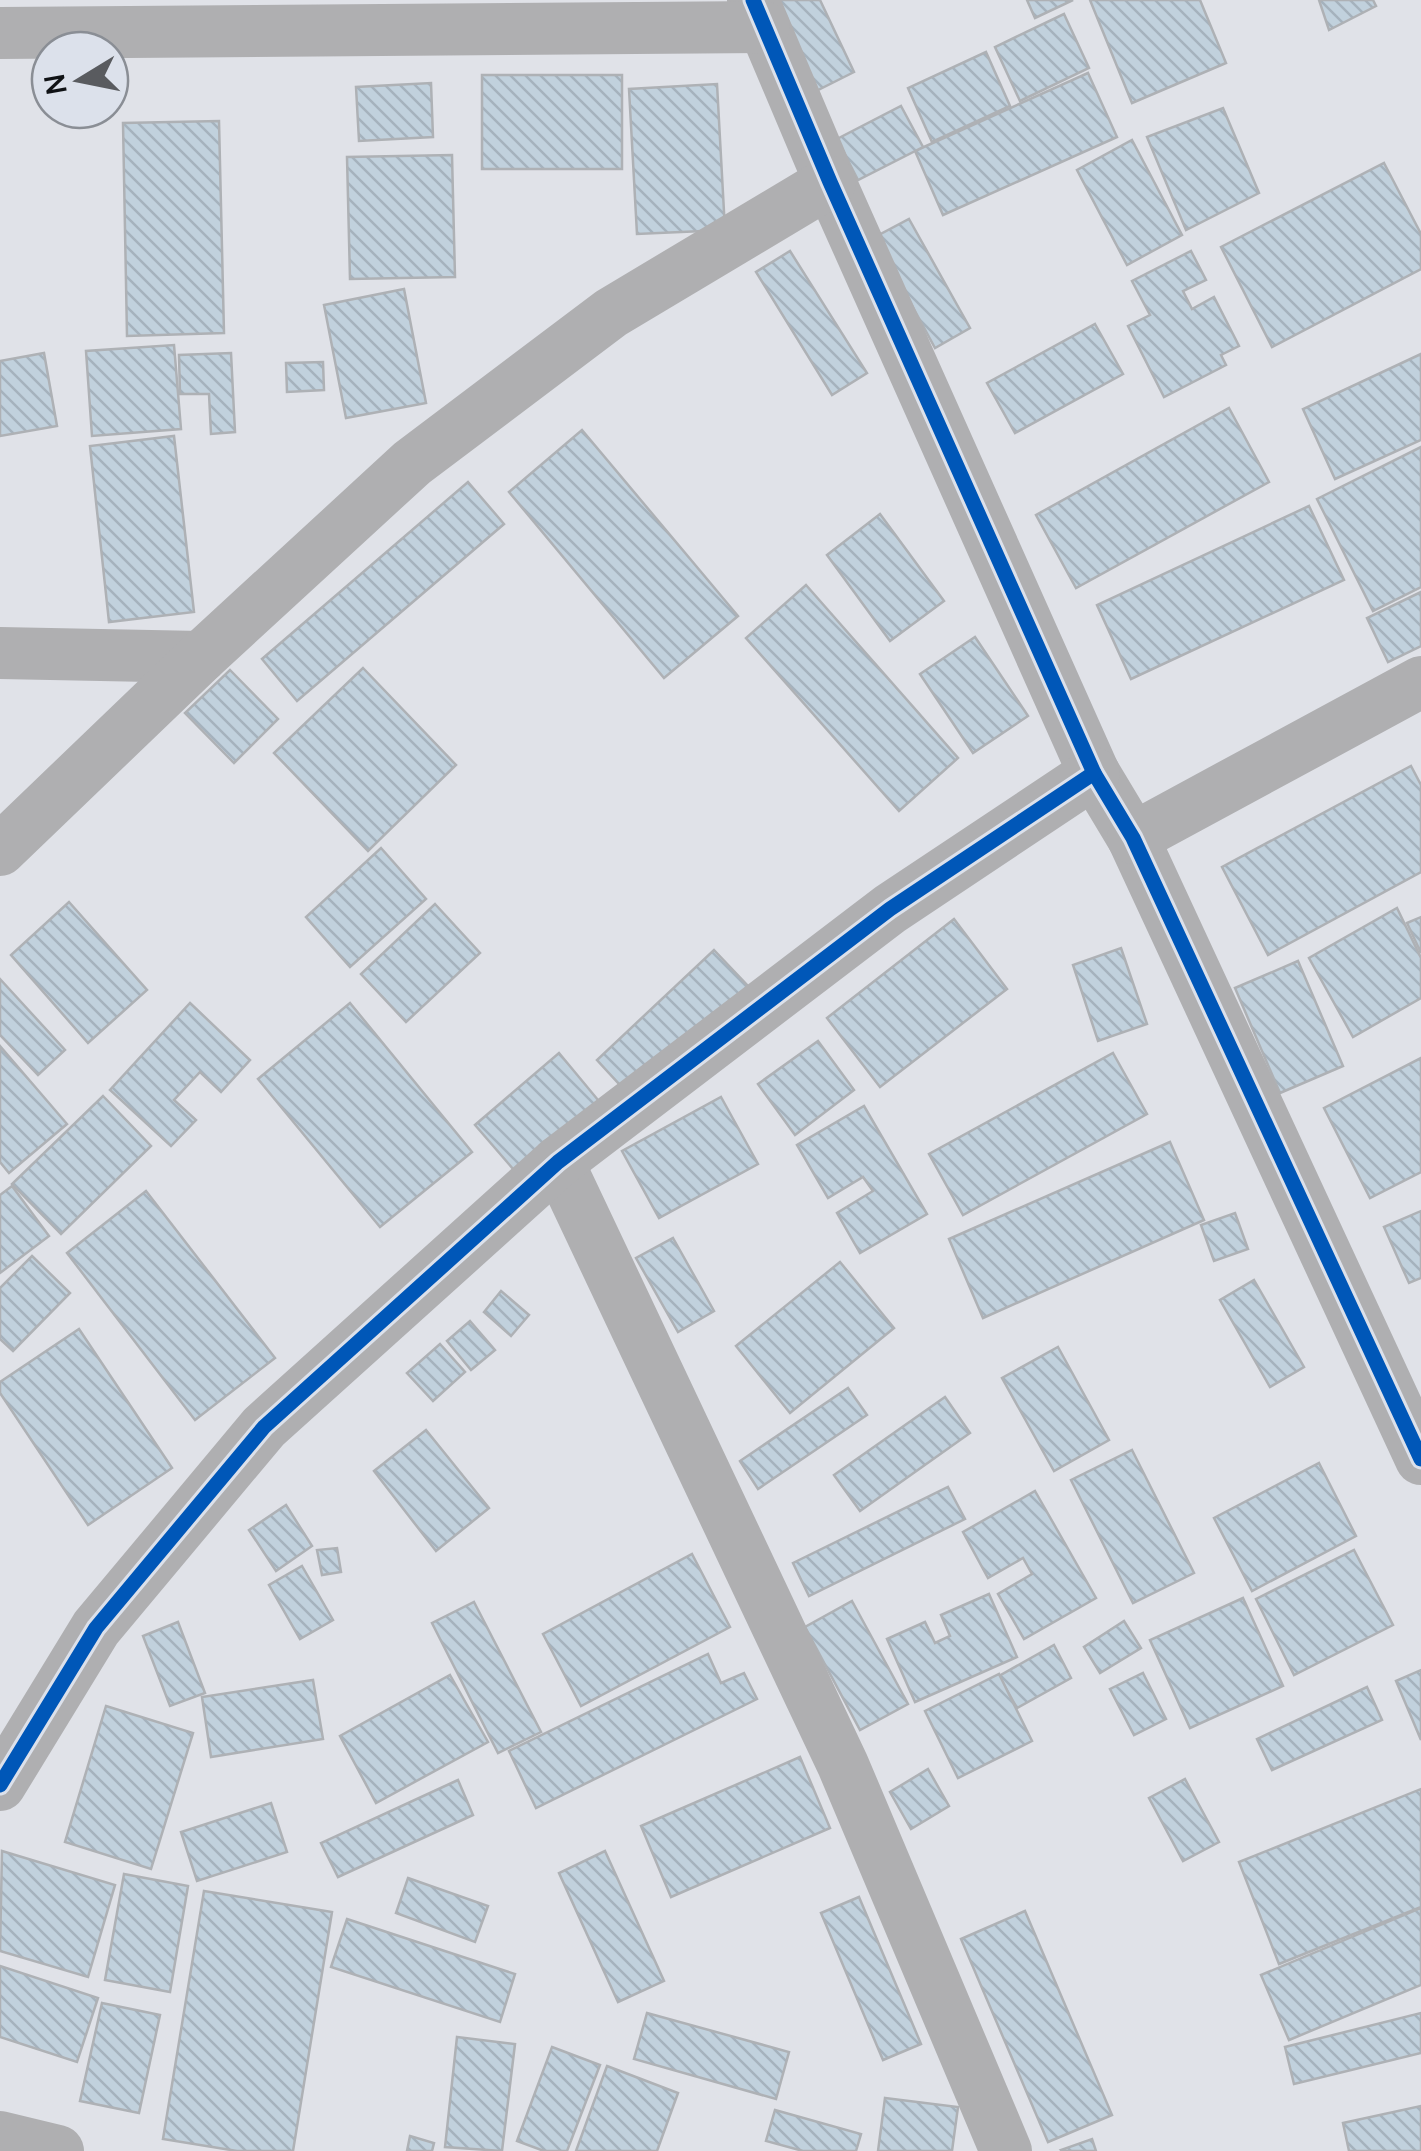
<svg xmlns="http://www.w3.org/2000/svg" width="1421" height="2151" font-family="Manrope,sans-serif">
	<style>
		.building { fill: url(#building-back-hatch); stroke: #aeb1b5; stroke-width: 2.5 }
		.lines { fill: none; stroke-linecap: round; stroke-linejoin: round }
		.minor { stroke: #afafb1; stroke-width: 52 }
		.cycleway-casing { stroke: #dce1eb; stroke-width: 21 }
		.cycleway { stroke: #0057b8; stroke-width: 15 }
	</style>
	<defs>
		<pattern id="building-back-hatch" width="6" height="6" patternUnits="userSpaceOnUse" patternTransform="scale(2.5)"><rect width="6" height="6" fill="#c1d1dd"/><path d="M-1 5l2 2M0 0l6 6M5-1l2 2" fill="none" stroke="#a5b2bd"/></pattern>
	</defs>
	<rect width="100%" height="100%" fill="#e0e2e8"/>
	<g class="building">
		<path d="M775,0H820L854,72L816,91Z"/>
		<path d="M1027,0H1073L1035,18Z"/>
		<path d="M1090,0H1200L1226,63L1132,103Z"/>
		<path d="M1319,0H1373L1376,6L1329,30Z"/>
		<path d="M1064,14L1089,68L1020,101L995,47Z"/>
		<path d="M986,52L1010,106L932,142L908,88Z"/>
		<path d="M1088,73L1117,137L943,215L915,151Z"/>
		<rect x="482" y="75" width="140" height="94"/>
		<path d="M431,83L433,137L359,141L356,87Z"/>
		<path d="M717,84L725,230L637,234L629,89Z"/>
		<path d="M901,106L923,147L858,180L837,139Z"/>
		<path d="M1223,108L1259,193L1186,230L1147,137Z"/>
		<path d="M219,121L224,333L127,336L123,123Z"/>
		<path d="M1132,140L1182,235L1127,265L1077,170Z"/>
		<path d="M452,155L455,277L350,279L347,157Z"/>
		<path d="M1384,163L1421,234V269L1272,347L1221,247Z"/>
		<path d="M909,219L970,328L935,348L875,237Z"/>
		<path d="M790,251L867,373L832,395L756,272Z"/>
		<path d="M1191,251L1206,280L1183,291L1192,309L1214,297L1239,346L1221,355L1226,365L1164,397L1128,326L1150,315L1132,281Z"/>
		<path d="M404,289L426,403L346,418L324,305Z"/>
		<path d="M1095,324L1123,374L1015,433L987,383Z"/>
		<path d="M174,345L181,429L92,436L86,351Z"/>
		<path d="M44,353L57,426L0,436V361Z"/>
		<path d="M231,353L235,432L211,434L209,394H180L179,355Z"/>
		<path d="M1421,354V440L1335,479L1303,409Z"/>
		<path d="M323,362L324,390L287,392L286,363Z"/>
		<path d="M1229,408L1269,482L1076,588L1036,515Z"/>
		<path d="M582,430L738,616L664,678L509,492Z"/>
		<path d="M174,436L194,612L109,622L90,446Z"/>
		<path d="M1421,447V587L1373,611L1317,499Z"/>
		<path d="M468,482L504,524L297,701L262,659Z"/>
		<path d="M1309,506L1344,580L1131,679L1097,605Z"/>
		<path d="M880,514L944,601L890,641L827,555Z"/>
		<path d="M806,585L958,758L899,811L746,638Z"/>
		<path d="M1421,592V646L1388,662L1367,618Z"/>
		<path d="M975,637L1028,716L973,753L920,674Z"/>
		<path d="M363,668L456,765L368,851L274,753Z"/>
		<path d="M230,670L278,719L234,763L185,713Z"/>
		<path d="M1411,766L1421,785V872L1268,955L1222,867Z"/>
		<path d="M381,848L426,899L350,967L306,917Z"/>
		<path d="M69,902L147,990L88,1043L11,955Z"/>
		<path d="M435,904L480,953L406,1022L361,974Z"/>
		<path d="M1397,908L1421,958V998L1353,1037L1309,958Z"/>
		<path d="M1421,917V953L1407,923Z"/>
		<path d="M954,919L1007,989L880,1087L827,1018Z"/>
		<path d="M1121,948L1147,1024L1098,1041L1073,965Z"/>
		<path d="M714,950L748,986L630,1096L597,1060Z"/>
		<path d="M1298,961L1343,1066L1280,1093L1235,988Z"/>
		<path d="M0,979L65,1050L38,1075L0,1035Z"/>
		<path d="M190,1003L250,1060L221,1092L200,1072L174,1100L196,1120L171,1146L110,1090Z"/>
		<path d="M350,1003L472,1152L380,1227L258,1079Z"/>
		<path d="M818,1041L854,1090L795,1135L758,1084Z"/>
		<path d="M0,1046L67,1124L9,1173L0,1162Z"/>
		<path d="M559,1053L603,1106L520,1177L475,1125Z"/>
		<path d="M1113,1053L1147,1114L963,1215L929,1154Z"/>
		<path d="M1421,1058V1172L1370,1198L1324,1108Z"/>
		<path d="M103,1096L151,1146L61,1234L12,1184Z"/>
		<path d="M721,1097L758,1164L659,1218L622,1151Z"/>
		<path d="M864,1106L927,1214L860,1253L837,1213L873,1191L863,1177L828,1198L797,1145Z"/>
		<path d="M1170,1142L1204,1220L983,1318L949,1239Z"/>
		<path d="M12,1186L49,1236L0,1273V1195Z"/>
		<path d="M146,1191L275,1358L195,1420L67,1253Z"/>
		<path d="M1421,1211V1278L1409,1283L1384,1227Z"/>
		<path d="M1235,1213L1248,1249L1214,1261L1201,1225Z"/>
		<path d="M673,1238L714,1311L678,1332L636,1258Z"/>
		<path d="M32,1256L70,1293L13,1351L0,1339V1288Z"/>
		<path d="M840,1262L894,1328L790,1413L736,1346Z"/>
		<path d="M1254,1280L1304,1367L1270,1387L1220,1300Z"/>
		<path d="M501,1291L529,1315L511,1336L484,1312Z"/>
		<path d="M470,1321L495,1350L471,1370L447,1341Z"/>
		<path d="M79,1329L172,1468L88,1525L0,1393V1382Z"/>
		<path d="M440,1344L465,1372L433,1401L407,1373Z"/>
		<path d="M1058,1347L1109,1440L1054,1471L1002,1378Z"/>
		<path d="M848,1388L867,1415L758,1489L740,1461Z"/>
		<path d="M945,1397L970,1433L860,1511L834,1475Z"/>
		<path d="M426,1430L489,1508L436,1551L374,1471Z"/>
		<path d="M1132,1450L1194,1573L1133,1603L1071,1480Z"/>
		<path d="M1319,1463L1356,1536L1252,1591L1214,1518Z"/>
		<path d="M948,1487L965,1519L809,1596L793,1563Z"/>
		<path d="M1035,1491L1096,1598L1024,1639L998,1594L1032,1574L1023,1558L988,1578L963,1532Z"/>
		<path d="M286,1505L312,1546L276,1571L249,1530Z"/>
		<path d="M337,1548L341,1572L322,1575L317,1550Z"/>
		<path d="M1354,1550L1393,1625L1294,1675L1256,1599Z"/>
		<path d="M692,1554L730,1627L581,1706L543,1634Z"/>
		<path d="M302,1566L333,1620L300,1639L269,1585Z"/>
		<path d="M989,1594L1017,1657L915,1702L887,1639L925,1622L935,1643L950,1636L941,1615Z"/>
		<path d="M1243,1598L1283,1686L1190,1728L1150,1640Z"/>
		<path d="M852,1601L908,1704L860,1730L805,1627Z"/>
		<path d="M474,1602L541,1732L498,1753L432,1623Z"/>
		<path d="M1124,1621L1141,1648L1100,1673L1084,1647Z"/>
		<path d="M178,1622L205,1693L170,1706L143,1636Z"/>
		<path d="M1054,1645L1071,1678L1017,1708L999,1676Z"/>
		<path d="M708,1654L721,1683L744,1673L757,1699L536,1808L509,1751Z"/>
		<path d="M1421,1670V1740L1396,1681Z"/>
		<path d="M1143,1673L1166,1719L1134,1735L1110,1689Z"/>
		<path d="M999,1674L1032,1741L958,1778L925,1711Z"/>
		<path d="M450,1675L488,1742L376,1803L340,1736Z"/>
		<path d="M313,1680L323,1739L211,1757L202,1697Z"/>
		<path d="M1367,1687L1382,1720L1272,1770L1257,1739Z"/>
		<path d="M106,1706L193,1733L151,1869L65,1842Z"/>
		<path d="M800,1757L830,1828L671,1897L641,1826Z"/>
		<path d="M928,1769L949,1806L911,1829L890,1792Z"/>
		<path d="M1185,1779L1219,1842L1183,1861L1149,1798Z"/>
		<path d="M458,1780L473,1815L338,1877L321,1843Z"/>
		<path d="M1421,1789V1907L1279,1964L1239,1862Z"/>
		<path d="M271,1803L287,1852L197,1881L181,1832Z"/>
		<path d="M2,1851L115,1885L88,1977L0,1951Z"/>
		<path d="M605,1851L664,1981L618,2002L559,1873Z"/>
		<path d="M124,1874L188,1886L170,1992L105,1980Z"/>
		<path d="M408,1878L488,1906L475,1942L396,1913Z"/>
		<path d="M204,1891L332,1912L293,2151H237L163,2139Z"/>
		<path d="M859,1897L921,2044L883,2060L821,1913Z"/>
		<path d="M1421,1908V1985L1289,2040L1261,1975Z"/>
		<path d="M1025,1911L1112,2115L1048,2142L961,1939Z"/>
		<path d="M347,1919L515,1974L500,2022L331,1967Z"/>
		<path d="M0,1966L98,1998L77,2062L0,2037Z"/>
		<path d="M102,2003L160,2015L139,2113L80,2101Z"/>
		<path d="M647,2013L789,2052L776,2099L634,2059Z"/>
		<path d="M1421,2013V2053L1294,2084L1285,2047Z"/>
		<path d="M457,2037L515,2044L502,2151L445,2147Z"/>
		<path d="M552,2047L600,2065L567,2151H544L517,2141Z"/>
		<path d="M607,2066L678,2093L657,2151H576Z"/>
		<path d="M885,2098L958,2107L952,2151H878Z"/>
		<path d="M1421,2106V2151H1349L1343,2123Z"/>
		<path d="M775,2110L861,2134L856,2151H803L766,2141Z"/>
		<path d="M410,2136L434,2143L432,2151H407Z"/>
		<path d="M1092,2139L1096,2151H1062L1061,2150Z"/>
	</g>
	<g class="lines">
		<g class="minor">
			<path d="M753,0L830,182L1094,773L1133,838L1421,1459"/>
			<path d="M0,33L764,27"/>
			<path d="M0,653L201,657"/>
			<path d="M1133,838L1421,682"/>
			<path d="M0,850L201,657L412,463L611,313L830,182"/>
			<path d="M558,1162L843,1765L1006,2151"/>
			<path d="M0,1785L96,1628L264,1427L558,1162L890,909L1094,773"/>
			<path d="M0,2137L58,2151"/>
		</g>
		<defs>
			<g id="cycleway">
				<path d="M753,0L830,182L1094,773L1133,838L1421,1459"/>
				<path d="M0,1785L96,1628L264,1427L558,1162L890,909L1094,773"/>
			</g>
		</defs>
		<use href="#cycleway" class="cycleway-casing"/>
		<use href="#cycleway" class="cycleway"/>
	</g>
	<g transform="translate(80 80) rotate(260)"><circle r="48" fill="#dce1eb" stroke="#8a8e95" stroke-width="2.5"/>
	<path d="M0-8L18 38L0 25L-18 38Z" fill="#595b5f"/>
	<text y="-15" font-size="28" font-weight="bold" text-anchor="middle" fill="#101215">N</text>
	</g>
</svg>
